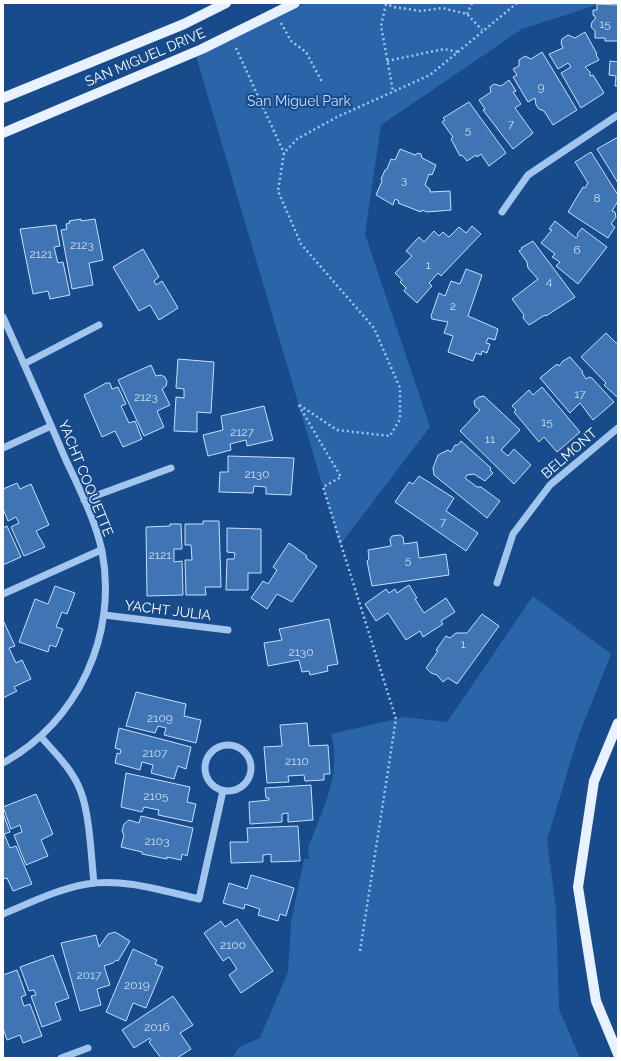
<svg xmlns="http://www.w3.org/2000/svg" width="621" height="1061" font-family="Raleway,sans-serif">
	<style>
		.green { fill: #2a65aa }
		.building { fill: #3f75b4; stroke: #c7dffa }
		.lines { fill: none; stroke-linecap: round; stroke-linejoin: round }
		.path { stroke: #a1c5ee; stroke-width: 2.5; stroke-dasharray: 2 3; stroke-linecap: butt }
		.minor { stroke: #a1c5ee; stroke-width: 7 }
		.major { stroke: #e8f1ff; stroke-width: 10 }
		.labels { text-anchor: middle; stroke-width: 4; stroke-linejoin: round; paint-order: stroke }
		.number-label { font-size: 12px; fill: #cfdcec }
		.street-label { font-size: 14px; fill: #fff; stroke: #174b8b }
		.park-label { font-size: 14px; fill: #c7dffa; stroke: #174b8b }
	</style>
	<rect width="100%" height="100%" fill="#174b8b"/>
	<g class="green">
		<path d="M306,3H603L522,29L381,125L365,234L430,427L340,545L196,56Z"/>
		<path d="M533,596L611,654L578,737L547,840L556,909L559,1009L580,1058H232L239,1047L260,1038L288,972L291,923L304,859H309L308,848C321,812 343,773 331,734L405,717L447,722Z"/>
	</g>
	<g class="building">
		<path d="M597,4L618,5V41H605V38H595V31L591,27L592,22L595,19V16L593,15V10H597Z"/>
		<path d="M585,32L597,54L596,55L599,60L585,67L590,72V76L593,75L604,93L581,108L561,73L571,67L568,63L558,69L549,54L563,48L561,43L562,39L568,35L575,38Z"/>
		<path d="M542,52L577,110L553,125L544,111L539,109L536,105L535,98L528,102L513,77L517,75L513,69L519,66V60L525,56L531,59Z"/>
		<path d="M610,61L618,62V86H615L616,76L609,75Z"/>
		<path d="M509,80L516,91L513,92L521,104L515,108L533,133L513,149L483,110L485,109L479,100L491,92L490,87L494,84L501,86Z"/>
		<path d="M469,102L506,153L489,166L481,154L477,157L476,155L467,161L462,155L460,156L451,139L453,137L442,122L445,120L443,118Z"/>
		<path d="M618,137V183L597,149Z"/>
		<path d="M400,149L415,155L418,153L421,154L422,158L436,165L432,175L429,174L425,185L430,189V192L450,191L451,210L427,212L422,210L421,212L398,203L399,201L395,199L393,205L376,195L382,181L381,179L385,170L387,169L391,159L395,160Z"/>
		<path d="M591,152L618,195V201L612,211L615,212L616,217L611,224L615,227L608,238L568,212L583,187L585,188L588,183L575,162Z"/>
		<path d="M81,219V221L95,219L103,260L89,263L93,285L72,289L61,230L67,229L66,224L70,223L69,221Z"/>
		<path d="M555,221L576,238L578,236L577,234L582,228L583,229L607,247L578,284L556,266L560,262L552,257L555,254L541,243L552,230L549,229Z"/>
		<path d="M56,225L60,246L54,247L58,263L63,262L70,295L50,299L48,291L33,294L20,229Z"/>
		<path d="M472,226L481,234L441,276L438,273L429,283L432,286L417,303L404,291L406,288L400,282L402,280L395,273L412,256L406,251L419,237L424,242L434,231L439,236L443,232L449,237L459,227L466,233Z"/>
		<path d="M533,241L575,297L546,316L545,315L529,325L523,318L524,315L512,299L538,279L528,268L527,262L519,251L522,249L521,248Z"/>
		<path d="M143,249L159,277L154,281L156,285L162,281L178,308L159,320L150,305L139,311L113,267Z"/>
		<path d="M466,269L482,275L468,316L498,329L495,340L488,338L486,343L490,344L487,353L482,351L481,355L476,353L473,361L448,352L453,336L444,333L448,322L432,319L431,316L439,293L445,296L451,281L460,284Z"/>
		<path d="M606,333L616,343L618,342V398L604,385L606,383L581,357Z"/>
		<path d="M570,357L583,372L582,373L586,379L589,377L592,378L614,402L593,420L580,403L570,413L540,378L557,364L559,366L563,361Z"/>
		<path d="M178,359L214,362L211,413L197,412V432L174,431L176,397L184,398V389L176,388Z"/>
		<path d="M151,365L156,376L161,375L165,377L167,382L166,386L162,389L170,405L157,411L164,427L144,436L118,380Z"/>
		<path d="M106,383H110L112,389L118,387L126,404L121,406L129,423L135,421L142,439L123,447L115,431L102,437L84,395Z"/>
		<path d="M542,387L580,432L557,452L544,437L539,442L514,412L516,410L512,406L529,390L533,395Z"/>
		<path d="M484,396L520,430L501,450L508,456L514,449L531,465L514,484L460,431L480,410L475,406L474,401L479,397Z"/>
		<path d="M264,406L273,440L247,446L246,440L230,444L231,450L208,456L203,435L223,430L221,416Z"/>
		<path d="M461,441L491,468L490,470L493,473L485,481L474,474L467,475L465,478L477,487H481L500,501L487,518L434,475L433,468L438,455L448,450L451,452L455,445H458Z"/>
		<path d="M228,456L294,458L291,495L266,494V487L254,486L253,493L219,492L220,472H228Z"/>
		<path d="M419,476L454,498L446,511L478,533L466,551L395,502L409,482L413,484Z"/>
		<path d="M17,483L20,489L31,484L49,525L36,531L45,547L24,556L11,527L19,523L16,517L8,521L3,509V489Z"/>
		<path d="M203,521H219L221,587H205L206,595H186L185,560H192L191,545H185V524H203Z"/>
		<path d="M170,524H181L182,549H174V562L182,561L183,595L147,596L146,527L170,526Z"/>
		<path d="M7,526L21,557L3,565V528Z"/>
		<path d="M227,528L261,529V573H248V590H226L227,559H234L235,553L227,552Z"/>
		<path d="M400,535L403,537L404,544L417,542L419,558L446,554L449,575L372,586L367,561L369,559L368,550L391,546L390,539L392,536Z"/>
		<path d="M289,543L307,556L306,558L317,566L292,602L277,594L267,609L251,598L263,581L268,584L277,570L273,567Z"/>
		<path d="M409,585L417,598L415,599L424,613L446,598L455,612L441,621L443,624L423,637L420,631L406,640L388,613L376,621L365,604L386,589L389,593L395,589L397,593Z"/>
		<path d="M55,586L75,593L67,614L62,612L56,627L63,629L56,647L50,645L48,652L19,642L35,599L48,604Z"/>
		<path d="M482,614L499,626L457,684L448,678L443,682L437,675L431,673L426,668L438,651L436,650L446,636L450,638L456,633H467Z"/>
		<path d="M329,619L338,664L327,666L328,671L310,675L309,671L302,672L299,660L268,666L264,643L282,640L279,629Z"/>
		<path d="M3,620L15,646L9,648L16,663L22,660L31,679L14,687L17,691L3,698Z"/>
		<path d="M136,692L186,704L184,716L201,720L196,743L164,735L166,728L158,726L155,733L126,726Z"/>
		<path d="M307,723L309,746L328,745L330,774H324V780L305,781L304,775L288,776L289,782L267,783L264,747L282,746L280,725Z"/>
		<path d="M119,728L191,747L186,769L178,766L174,779L151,773L153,765L142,762L140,770L115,763L117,753L120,754L121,750L115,748Z"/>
		<path d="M126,773L190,787L187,802L196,804L192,822L158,815L159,810L144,807L142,812L121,807Z"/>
		<path d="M311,785L313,820L288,822V813L282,814V822L250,824L249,802L269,800V798H266L265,788Z"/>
		<path d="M36,794L53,834L41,840L48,856L26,865L14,835L22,832L20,825L11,829L3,807Z"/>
		<path d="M3,813L10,832L4,834L10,848L16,846L32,884L13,891L7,878L3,879Z"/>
		<path d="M141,816L193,828L187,856L182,854L181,860L167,857V859L142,854V852L121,847L124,835L122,831L124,824L129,820L139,823Z"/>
		<path d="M298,826L300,861L271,862V854L263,855V862L231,863L230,842H248L247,828Z"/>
		<path d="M251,875L294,888L286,916L280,914L278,921L258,915L260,909L245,904L244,909L223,903L229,883L247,889Z"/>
		<path d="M237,919L273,971L241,993L229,975L237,969L229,957L223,961L204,933L221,921L225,927Z"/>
		<path d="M115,932L130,941L118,961L116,960L113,963L104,966L110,985L97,989L101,1005L80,1011L61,943L96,935L99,947L108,934Z"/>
		<path d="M133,949L157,960L155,964L163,967L146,1008L133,1003L126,1021L106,1012Z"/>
		<path d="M53,955L69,998L55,1003L61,1020L42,1027L31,996L36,995L34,990L29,991L20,967Z"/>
		<path d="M17,970L26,995L21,997L24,1006L30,1004L42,1036L23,1043L20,1035L7,1040L3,1028V975Z"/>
		<path d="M173,996L193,1025L180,1033L191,1049L177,1058H161L149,1042L151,1040L150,1038L134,1048L122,1030Z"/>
	</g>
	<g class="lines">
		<g class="path">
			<path d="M385,3L393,7L421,11L442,8L467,14L482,30"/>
			<path d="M386,4L381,26L393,91"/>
			<path d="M467,14L472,3"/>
			<path d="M281,23L291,41L306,52L322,82"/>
			<path d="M236,48L284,153"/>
			<path d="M387,61L444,49L458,52"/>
			<path d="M360,951L396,719L323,487L341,477L298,404L337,430L390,436L400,419V388L374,328L301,244L278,191L284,153L297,139L337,117L430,75L517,3"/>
		</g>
		<g class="minor">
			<path d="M502,212L528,175L618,115"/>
			<path d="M3,317C24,364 45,411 65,458C79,488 95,519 102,551C118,635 78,722 3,763"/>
			<path d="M24,364L99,325"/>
			<path d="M3,448L51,426"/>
			<path d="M84,500L171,468"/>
			<path d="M497,583L513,534L550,485L618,428"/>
			<path d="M3,594L101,550"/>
			<path d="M104,615L228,630"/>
			<path d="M41,737C56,754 73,770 81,792C90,817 91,856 94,883"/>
			<circle cx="228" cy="768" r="23"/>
			<path d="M3,914C30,903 58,889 87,884C125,878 163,891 199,899L223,791"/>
			<path d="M61,1058L88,1048"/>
		</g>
		<g class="major">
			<path d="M3,98L184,24L226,3"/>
			<path d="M3,133L202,49L295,3"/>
			<path d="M618,723L594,781L578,887L596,1001L618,1054"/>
		</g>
	</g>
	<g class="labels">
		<g class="number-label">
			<text x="605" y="28">15</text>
			<text x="541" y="91">9</text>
			<text x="511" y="128">7</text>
			<text x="468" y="134">5</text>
			<text x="404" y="184">3</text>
			<text x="597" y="202">8</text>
			<text x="82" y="249">2123</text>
			<text x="577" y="254">6</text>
			<text x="41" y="258">2121</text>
			<text x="428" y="269">1</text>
			<text x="549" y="285">4</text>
			<text x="453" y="310">2</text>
			<text x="580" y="398">17</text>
			<text x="146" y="401">2123</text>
			<text x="547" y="426">15</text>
			<text x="242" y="436">2127</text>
			<text x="490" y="443">11</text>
			<text x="257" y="478">2130</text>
			<text x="443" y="526">7</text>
			<text x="160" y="559">2121</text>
			<text x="408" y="564">5</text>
			<text x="463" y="648">1</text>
			<text x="301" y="656">2130</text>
			<text x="160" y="722">2109</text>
			<text x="155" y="757">2107</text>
			<text x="297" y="765">2110</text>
			<text x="156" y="800">2105</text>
			<text x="157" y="845">2103</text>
			<text x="233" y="949">2100</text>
			<text x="89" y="979">2017</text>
			<text x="137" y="989">2019</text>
			<text x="157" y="1031">2016</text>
		</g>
		<g class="street-label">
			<text transform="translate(145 57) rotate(-23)" y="5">SAN MIGUEL DRIVE</text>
			<text transform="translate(569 453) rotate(-41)" y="5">BELMONT</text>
			<text transform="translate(86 478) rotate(68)" y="5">YACHT COQUETTE</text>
			<text transform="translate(168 610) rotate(7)" y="5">YACHT JULIA</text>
		</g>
		<g class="park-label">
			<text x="299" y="106">San Miguel Park</text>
		</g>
	</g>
	<rect width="621" height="1061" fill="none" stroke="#ffffff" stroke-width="8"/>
</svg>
